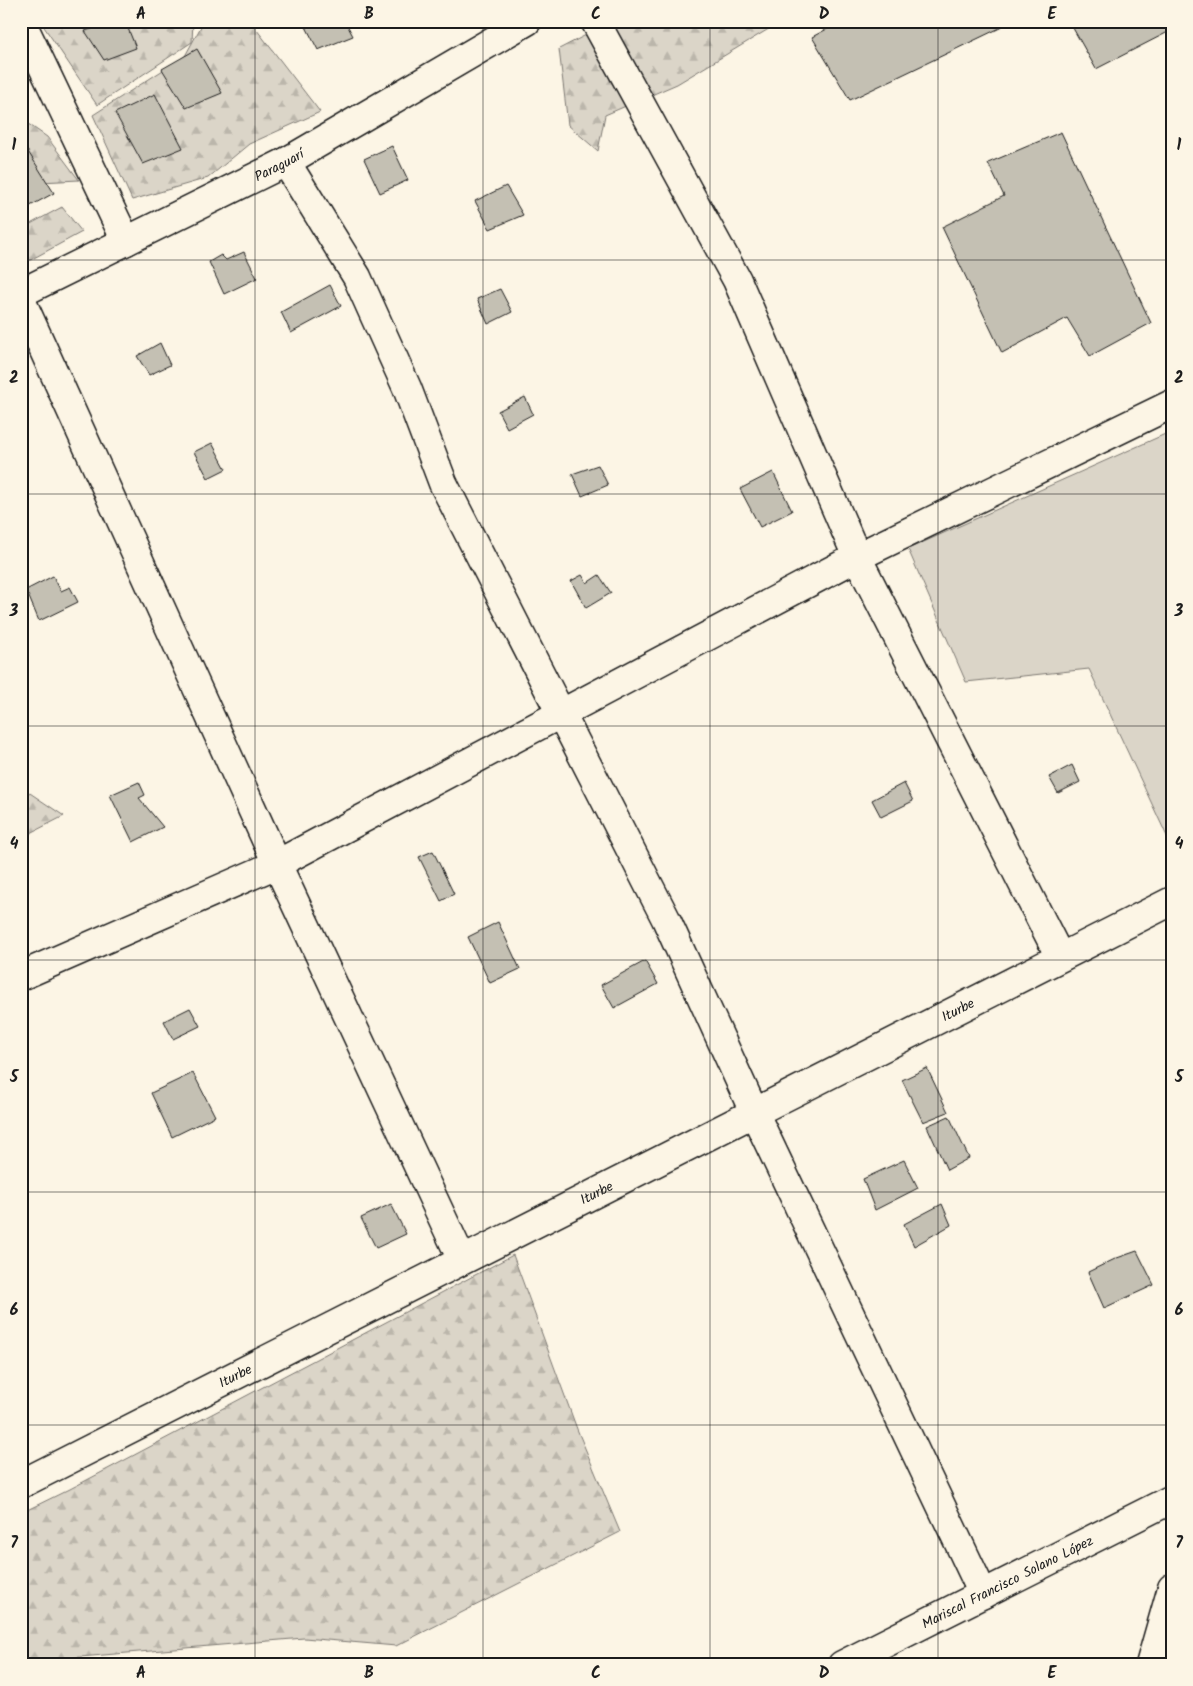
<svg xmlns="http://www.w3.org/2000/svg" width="1193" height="1686" font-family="Kalam,sans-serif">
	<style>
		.green { fill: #dbd5c8; stroke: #7c7872 }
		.forest { fill: url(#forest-firs); stroke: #7c7872 }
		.building { fill: #c4c0b3; stroke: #1c1c1c }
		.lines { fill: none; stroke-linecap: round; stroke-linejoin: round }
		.street-casing { stroke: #1c1c1c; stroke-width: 31 }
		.street { stroke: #fcf5e5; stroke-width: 28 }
		.grid { fill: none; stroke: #1c1c1c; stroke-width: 1; stroke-opacity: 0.55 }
		.labels { text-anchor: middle; stroke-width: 4; stroke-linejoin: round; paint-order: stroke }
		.street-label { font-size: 14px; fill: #1c1c1c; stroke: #fcf5e5 }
		.neatline { fill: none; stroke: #1c1c1c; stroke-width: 2 }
		.grid-label { font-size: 16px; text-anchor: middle; font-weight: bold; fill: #1c1c1c }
	</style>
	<defs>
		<pattern id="forest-firs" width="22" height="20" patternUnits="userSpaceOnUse" patternTransform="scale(1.25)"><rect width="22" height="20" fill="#dbd5c8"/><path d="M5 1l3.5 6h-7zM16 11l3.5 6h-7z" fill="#bbb6ab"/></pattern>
	</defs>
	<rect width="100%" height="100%" fill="#fcf5e5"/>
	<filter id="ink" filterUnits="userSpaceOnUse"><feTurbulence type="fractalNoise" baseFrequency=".02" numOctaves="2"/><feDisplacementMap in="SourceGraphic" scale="10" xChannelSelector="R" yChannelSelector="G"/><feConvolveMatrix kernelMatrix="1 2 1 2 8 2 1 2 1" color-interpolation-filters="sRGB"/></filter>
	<g filter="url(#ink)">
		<path class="green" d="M1172,431V847L1089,669L966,682L908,549Z"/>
		<g class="forest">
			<path d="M40,21H193L192,42L97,105Z"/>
			<path d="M204,21H250L320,112L249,144L208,178L132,200L93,115L185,56Z"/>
			<path d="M613,21H782L677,84L605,115L598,151L568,125L559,49Z"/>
			<path d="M21,119L47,137L79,180L21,183Z"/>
			<path d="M62,207L82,232L21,265V229Z"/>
			<path d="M21,787L64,816L21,838Z"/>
			<path d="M513,1255L577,1429L620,1532L396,1646L304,1638L21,1662V1513L70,1489Z"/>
		</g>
		<g class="building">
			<path d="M117,21H125L136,48L104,60L85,31Z"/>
			<path d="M303,21H345L353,36L318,50Z"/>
			<path d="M374,21H391L377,28Z"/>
			<path d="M842,21H999L1002,27L850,100L812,37Z"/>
			<path d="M1069,21H1172V30L1096,69Z"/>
			<path d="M197,49L222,93L186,108L162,69Z"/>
			<path d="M155,94L183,148L143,164L115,113Z"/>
			<path d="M1061,132L1151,323L1090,356L1067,318L1002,353L942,227L1004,196L988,163Z"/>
			<path d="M22,142L54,193L21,211V143Z"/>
			<path d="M392,146L408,180L380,193L364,159Z"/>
			<path d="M506,186L523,215L490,229L475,201Z"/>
			<path d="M244,252L257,278L224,294L209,262L221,255L226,260Z"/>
			<path d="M330,285L341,306L291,333L281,312Z"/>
			<path d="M500,289L512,312L488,324L477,299Z"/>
			<path d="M160,343L170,365L149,375L137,356Z"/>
			<path d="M525,397L533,414L507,428L498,411Z"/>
			<path d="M212,443L226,469L208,478L194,452Z"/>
			<path d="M598,465L608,485L582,496L572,474Z"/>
			<path d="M773,472L792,511L760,527L740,489Z"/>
			<path d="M582,575L587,583L599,575L611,593L586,608L571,581Z"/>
			<path d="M53,576L61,591L70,587L78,602L39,621L26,590Z"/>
			<path d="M1072,765L1080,782L1058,793L1049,777Z"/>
			<path d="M139,782L145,795L139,798L163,827L133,842L110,795Z"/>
			<path d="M904,783L913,801L881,817L872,800Z"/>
			<path d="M433,851L454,894L441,901L419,857Z"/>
			<path d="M498,922L520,969L490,983L468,937Z"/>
			<path d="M645,961L658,984L614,1008L601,985Z"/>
			<path d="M190,1008L200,1026L173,1039L164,1021Z"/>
			<path d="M927,1068L948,1112L923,1122L902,1080Z"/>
			<path d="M193,1073L215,1116L172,1137L151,1093Z"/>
			<path d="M949,1116L969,1158L947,1170L927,1126Z"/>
			<path d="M904,1160L918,1188L875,1210L863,1179Z"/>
			<path d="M391,1204L406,1234L376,1248L361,1218Z"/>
			<path d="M942,1204L951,1225L914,1246L904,1224Z"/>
			<path d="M1137,1251L1154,1285L1104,1308L1088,1272L1117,1258Z"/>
		</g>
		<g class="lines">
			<defs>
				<g id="street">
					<path d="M21,21L126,241"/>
					<path d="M595,21L737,280L857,557L1060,957"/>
					<path d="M286,162L357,277L407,388L443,483L666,919L754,1112L983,1594"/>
					<path id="s1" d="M21,293L286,162L527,21"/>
					<path d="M21,300L277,864L462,1260"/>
					<path d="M21,976L277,864L857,557L1172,404"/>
					<path id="s2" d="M21,1484L1172,901"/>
					<path id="s3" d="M842,1665L1172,1499"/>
					<path d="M1150,1665L1172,1588"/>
				</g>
			</defs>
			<use href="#street" class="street-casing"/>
			<use href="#street" class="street"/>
		</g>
	</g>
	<path class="grid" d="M255,21V1665M483,21V1665M710,21V1665M938,21V1665M21,260H1172M21,494H1172M21,726H1172M21,960H1172M21,1192H1172M21,1425H1172"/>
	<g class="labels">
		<g class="street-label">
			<text dy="5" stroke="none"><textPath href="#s1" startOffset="288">Paraguarí</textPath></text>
			<text dy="5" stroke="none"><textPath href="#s2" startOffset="1050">Iturbe</textPath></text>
			<text dy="5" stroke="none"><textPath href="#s2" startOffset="645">Iturbe</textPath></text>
			<text dy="5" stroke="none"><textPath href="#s2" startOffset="240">Iturbe</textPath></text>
			<text dy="5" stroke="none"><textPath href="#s3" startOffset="185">Mariscal Francisco Solano López</textPath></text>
		</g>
	</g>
	<rect width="1193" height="1686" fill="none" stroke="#fcf5e5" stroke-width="55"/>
	<rect x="28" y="28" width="1138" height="1630" class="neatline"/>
	<g class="grid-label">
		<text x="141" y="19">A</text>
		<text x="369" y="19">B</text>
		<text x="596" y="19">C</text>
		<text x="824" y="19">D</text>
		<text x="1052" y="19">E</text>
		<text x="14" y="150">1</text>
		<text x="1179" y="150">1</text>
		<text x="14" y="383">2</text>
		<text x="1179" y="383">2</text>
		<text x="14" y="616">3</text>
		<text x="1179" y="616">3</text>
		<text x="14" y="849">4</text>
		<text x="1179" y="849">4</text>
		<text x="14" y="1082">5</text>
		<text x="1179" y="1082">5</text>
		<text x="14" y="1315">6</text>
		<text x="1179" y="1315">6</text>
		<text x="14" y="1548">7</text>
		<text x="1179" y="1548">7</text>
		<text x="141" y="1678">A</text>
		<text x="369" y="1678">B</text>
		<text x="596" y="1678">C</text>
		<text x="824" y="1678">D</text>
		<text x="1052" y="1678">E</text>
	</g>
</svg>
